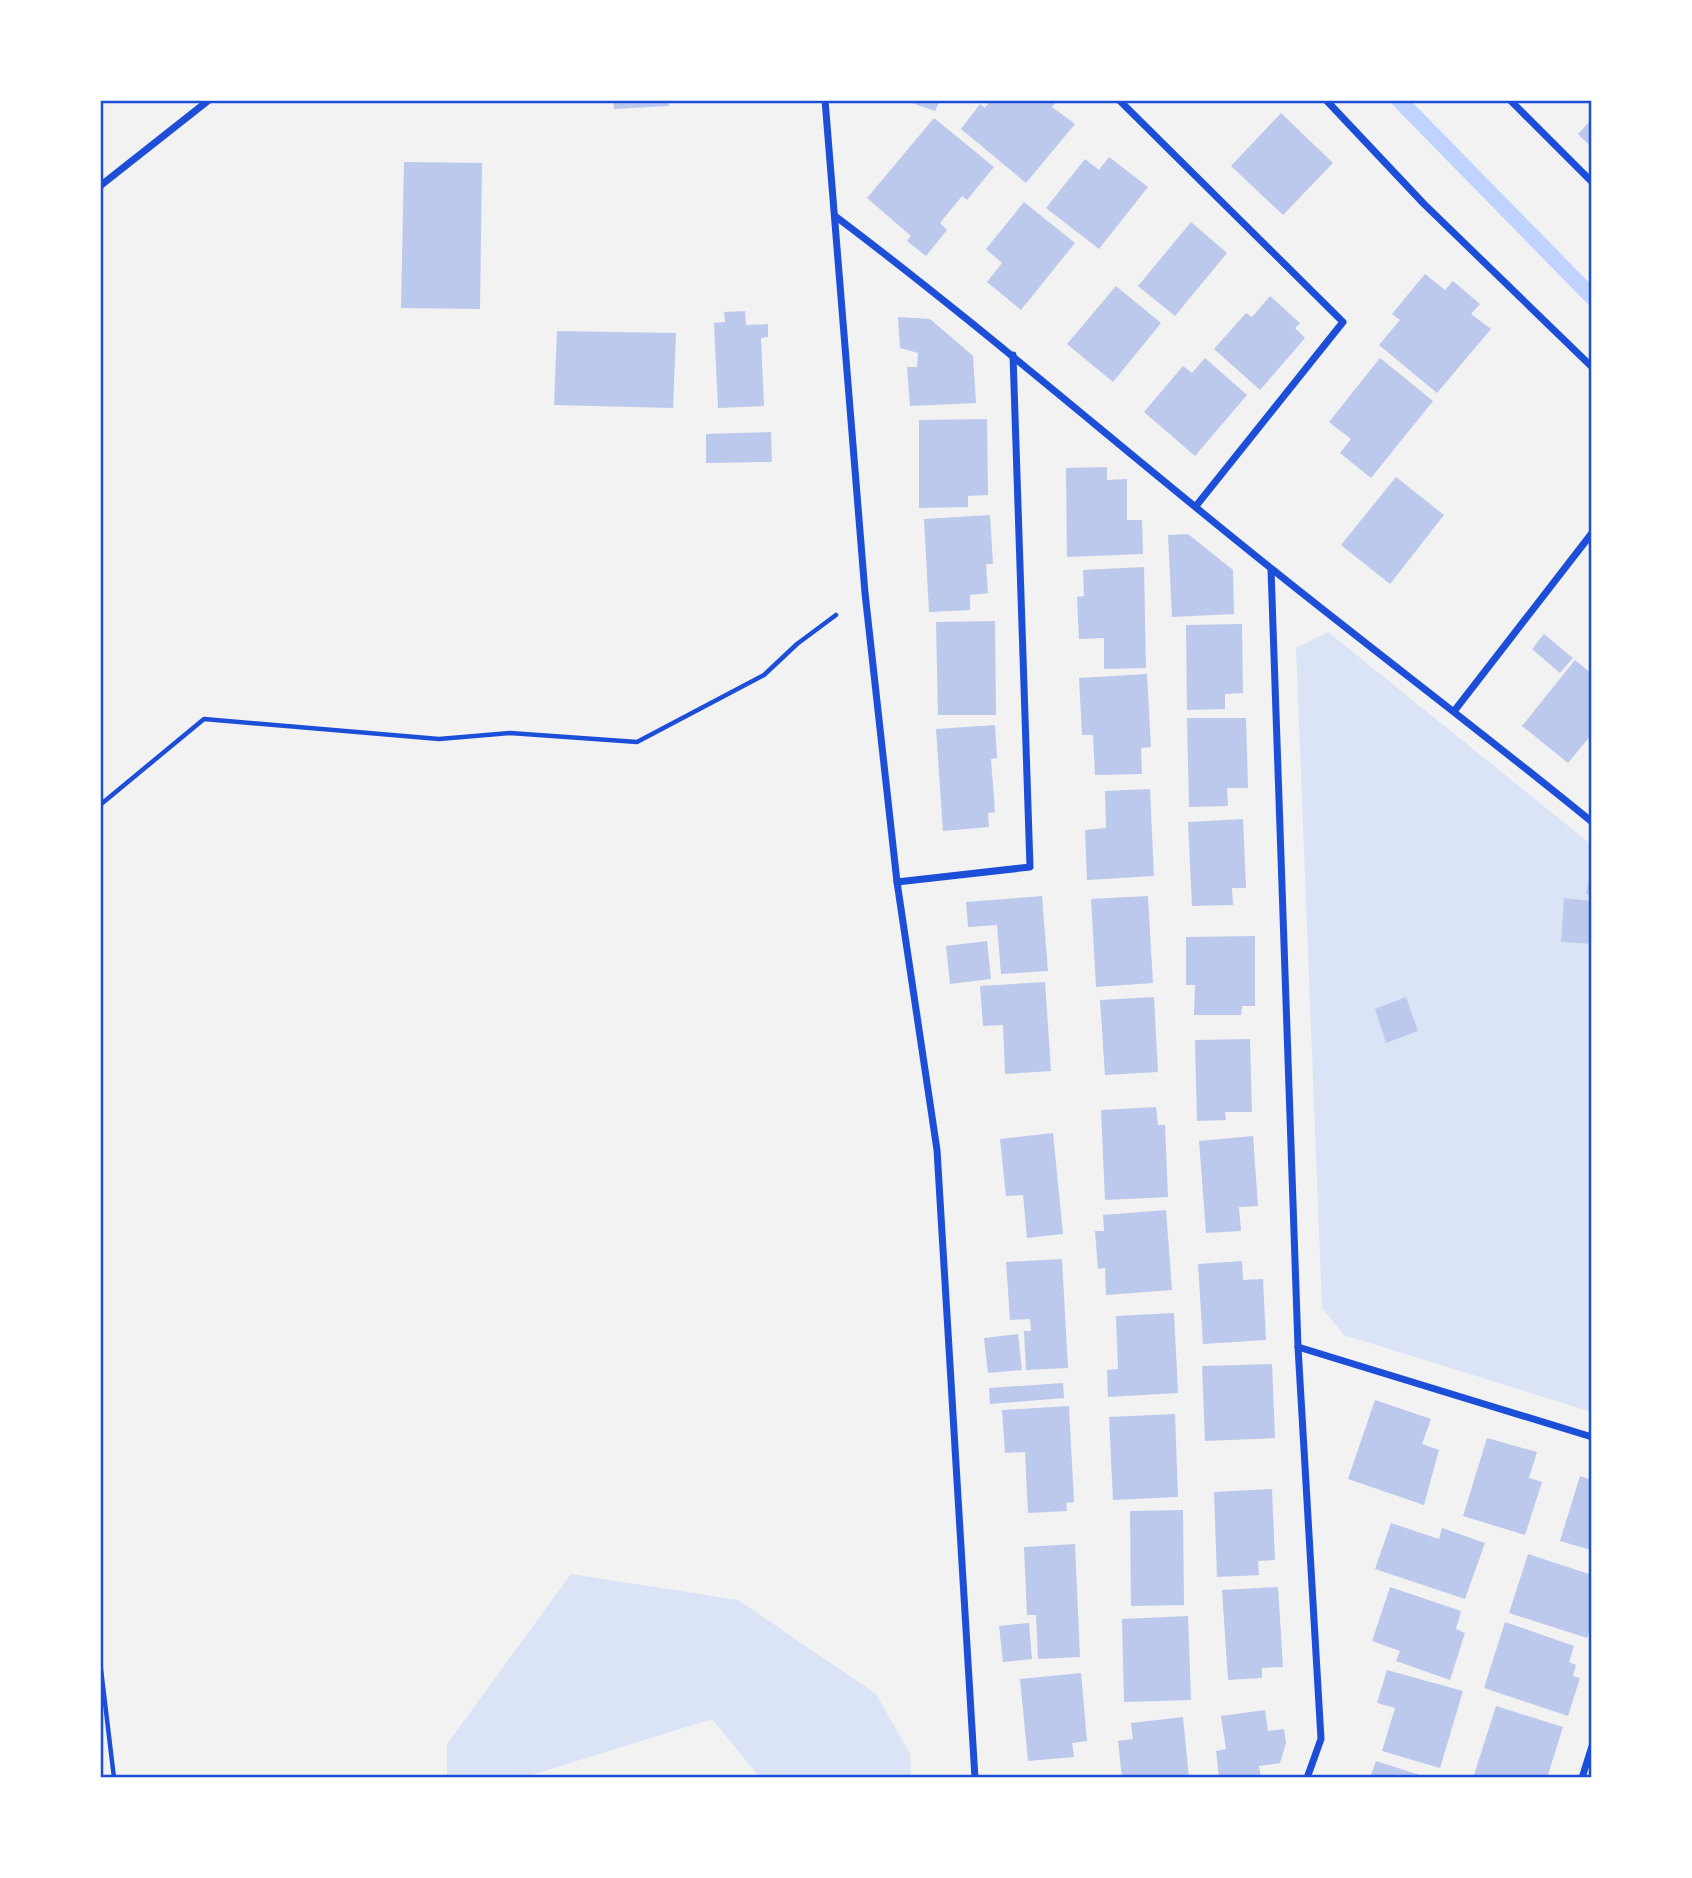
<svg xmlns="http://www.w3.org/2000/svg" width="1692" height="1878" font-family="Arial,sans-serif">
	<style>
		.green { fill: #dbe4f7 }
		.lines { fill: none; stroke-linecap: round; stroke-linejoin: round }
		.stream { stroke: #bfd3fe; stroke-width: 16 }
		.building { fill: #bdc9ec }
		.path { stroke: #1d4ed8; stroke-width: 4.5 }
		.minor { stroke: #1d4ed8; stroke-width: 7 }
		.neatline { fill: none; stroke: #1d4ed8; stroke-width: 2.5 }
	</style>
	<rect width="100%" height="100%" fill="#f2f2f2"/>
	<g class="green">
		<path d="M1328,632L1592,845V1412L1344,1335L1322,1308L1296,648Z"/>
		<path d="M571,1574L738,1600L876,1694L910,1754L911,1778H760L712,1719L522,1778H447V1744Z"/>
	</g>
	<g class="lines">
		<path class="stream" d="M1399,100L1592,297"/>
	</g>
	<g class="building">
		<path d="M613,100H668L669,106L614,109Z"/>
		<path d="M903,100H940L935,111Z"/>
		<path d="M991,100H1058L1052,107L1075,124L1026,183L961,129L980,104L985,108Z"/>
		<path d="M1281,113L1333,163L1283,215L1231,166Z"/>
		<path d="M934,118L994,167L967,200L962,196L940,223L947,230L926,256L907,241L911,236L867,198Z"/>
		<path d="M1592,119V148L1578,134Z"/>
		<path d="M1109,157L1148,187L1099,249L1046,208L1085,159L1099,170Z"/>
		<path d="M404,162L482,163L480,309L401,308Z"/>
		<path d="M1024,202L1075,243L1021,310L987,282L1002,263L986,249Z"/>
		<path d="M1191,222L1227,253L1175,316L1138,286Z"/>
		<path d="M1425,274L1445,290L1453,281L1480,304L1471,314L1491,329L1437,393L1379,345L1400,320L1392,314Z"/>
		<path d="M1116,286L1161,323L1113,382L1067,344Z"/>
		<path d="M1270,296L1300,323L1295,328L1305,338L1260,390L1214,349L1246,313L1252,317Z"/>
		<path d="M745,311L746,325L768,324V337L761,338L764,406L718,408L714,323L725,322L724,312Z"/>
		<path d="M898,317L930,319L973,356L976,403L910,406L907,367H917L918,353L900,348Z"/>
		<path d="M557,331L676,333L673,408L554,405Z"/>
		<path d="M1205,358L1247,395L1195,456L1144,412L1183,366L1192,373Z"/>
		<path d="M1380,358L1433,401L1371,478L1340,453L1351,439L1329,422Z"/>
		<path d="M987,419L988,495L968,496V507L919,508V420Z"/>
		<path d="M771,432L772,462L706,463V434Z"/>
		<path d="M1107,467V480L1127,479V520H1142L1143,554L1067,557L1066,468Z"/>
		<path d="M1396,477L1444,515L1390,584L1341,545Z"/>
		<path d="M990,515L993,564H986L988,593L970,595V610L929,612L924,519Z"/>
		<path d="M1188,534L1233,570L1234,614L1172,617L1168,535Z"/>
		<path d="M1144,567L1146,668L1104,669V638L1079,639L1077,597L1084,596L1083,570Z"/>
		<path d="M995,621L996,715H938L936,622Z"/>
		<path d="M1242,624L1243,693L1225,694V709L1187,710L1186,625Z"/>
		<path d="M1544,634L1573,658L1560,673L1532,649Z"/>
		<path d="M1575,660L1592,674V734L1568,763L1522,726Z"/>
		<path d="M1147,674L1151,747L1141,748L1142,774L1095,775L1093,735H1082L1079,678Z"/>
		<path d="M1187,718H1246L1248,788H1227L1228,806L1189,807Z"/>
		<path d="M995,725L997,758L991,759L995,812L988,813L989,827L943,831L936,729Z"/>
		<path d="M1150,789L1154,876L1087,880L1085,830L1106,828L1105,791Z"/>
		<path d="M1243,819L1246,888H1232L1233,905L1192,906L1188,822Z"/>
		<path d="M1588,882H1592V894H1586Z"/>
		<path d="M1042,896L1048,971L1001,974L997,925L968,927L966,902Z"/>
		<path d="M1148,896L1153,983L1096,987L1091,899Z"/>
		<path d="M1564,898L1592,901V944L1561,942Z"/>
		<path d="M1255,936V1006H1242L1241,1015H1194L1195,985H1186V937Z"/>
		<path d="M987,941L991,979L950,984L946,946Z"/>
		<path d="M1045,982L1051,1071L1005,1074L1003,1025L983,1026L980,986Z"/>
		<path d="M1154,997L1158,1072L1105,1075L1100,1000Z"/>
		<path d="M1406,997L1418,1031L1386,1043L1375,1009Z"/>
		<path d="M1250,1039L1252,1112H1225L1226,1120L1197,1121L1195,1040Z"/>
		<path d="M1156,1107L1158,1125H1165L1168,1197L1105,1200L1101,1110Z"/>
		<path d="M1053,1133L1063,1234L1027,1238L1023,1195L1006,1196L1000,1139Z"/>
		<path d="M1253,1136L1258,1206L1239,1207L1241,1231L1206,1233L1199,1141Z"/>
		<path d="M1166,1210L1172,1290L1106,1295L1105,1268L1098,1269L1095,1231H1104L1103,1215Z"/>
		<path d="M1062,1259L1068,1368L1026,1370L1024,1331H1031L1030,1319L1010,1320L1006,1262Z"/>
		<path d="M1242,1261L1243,1280L1263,1279L1266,1340L1203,1344L1198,1264Z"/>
		<path d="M1174,1313L1178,1393L1108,1397L1107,1370L1118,1369L1116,1316Z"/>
		<path d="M1018,1334L1022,1370L988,1373L984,1338Z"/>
		<path d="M1272,1364L1275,1438L1205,1441L1202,1366Z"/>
		<path d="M1063,1383L1064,1398L990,1404L989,1388Z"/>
		<path d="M1375,1400L1431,1419L1422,1444L1439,1450L1424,1505L1348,1479Z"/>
		<path d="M1069,1406L1074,1502L1066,1503L1067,1511L1028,1513L1025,1452L1005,1453L1002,1410Z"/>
		<path d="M1175,1414L1178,1497L1113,1500L1109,1417Z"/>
		<path d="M1487,1438L1537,1452L1529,1478L1542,1482L1525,1535L1463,1516Z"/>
		<path d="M1580,1476L1592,1480L1591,1550L1560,1541Z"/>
		<path d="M1272,1489L1275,1560L1258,1561L1259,1575L1217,1577L1214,1492Z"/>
		<path d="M1183,1510L1184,1605L1131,1606L1130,1511Z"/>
		<path d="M1391,1523L1439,1539L1442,1528L1485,1543L1465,1599L1375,1569Z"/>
		<path d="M1075,1544L1080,1657L1038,1659L1036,1615H1027L1024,1547Z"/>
		<path d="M1528,1554L1592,1575V1622L1587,1638L1509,1613Z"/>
		<path d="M1278,1587L1283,1667L1262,1668V1678L1228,1680L1222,1590Z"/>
		<path d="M1390,1587L1461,1611L1456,1629L1465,1633L1450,1680L1396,1661L1400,1651L1372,1641Z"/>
		<path d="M1188,1616L1191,1700L1124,1702L1122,1619Z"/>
		<path d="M1505,1622L1574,1646L1569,1662L1576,1665L1573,1676L1580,1678L1568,1716L1484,1688Z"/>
		<path d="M1029,1623L1032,1659L1003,1662L999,1626Z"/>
		<path d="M1387,1670L1463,1691L1440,1768L1382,1751L1395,1708L1377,1703Z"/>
		<path d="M1081,1673L1087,1741L1072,1743L1074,1757L1028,1761L1020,1679Z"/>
		<path d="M1496,1706L1563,1727L1547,1778H1473Z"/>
		<path d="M1265,1710L1268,1731L1284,1729L1286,1743L1280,1763L1259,1766L1261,1778H1219L1216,1751L1226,1749L1221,1716Z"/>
		<path d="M1183,1717L1189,1778H1122L1118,1741L1133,1739L1131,1723Z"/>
		<path d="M1376,1761L1429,1778H1370Z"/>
	</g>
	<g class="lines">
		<g class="path">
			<path d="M100,805L204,719L439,739L510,733L637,742L764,675L797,644L836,615"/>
			<path d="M100,1661L114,1778"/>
		</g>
		<g class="minor">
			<path d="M825,100L865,593L897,882L937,1150L975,1778"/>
			<path d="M1119,100L1343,322L1196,506"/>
			<path d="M1326,100L1424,204L1592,367"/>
			<path d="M1510,100L1592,182"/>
			<path d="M100,186L209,100"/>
			<path d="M835,216C985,329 1125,452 1272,569C1378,654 1487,736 1592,822"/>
			<path d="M1271,569L1298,1347L1321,1739L1307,1778"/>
			<path d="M1455,710L1592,533"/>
			<path d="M897,882L1030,867L1013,355"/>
			<path d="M1298,1347L1592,1437"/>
			<path d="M1582,1778L1592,1746"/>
		</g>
	</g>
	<rect width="1692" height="1878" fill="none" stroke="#ffffff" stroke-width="203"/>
	<rect x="102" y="102" width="1488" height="1674" class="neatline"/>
</svg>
